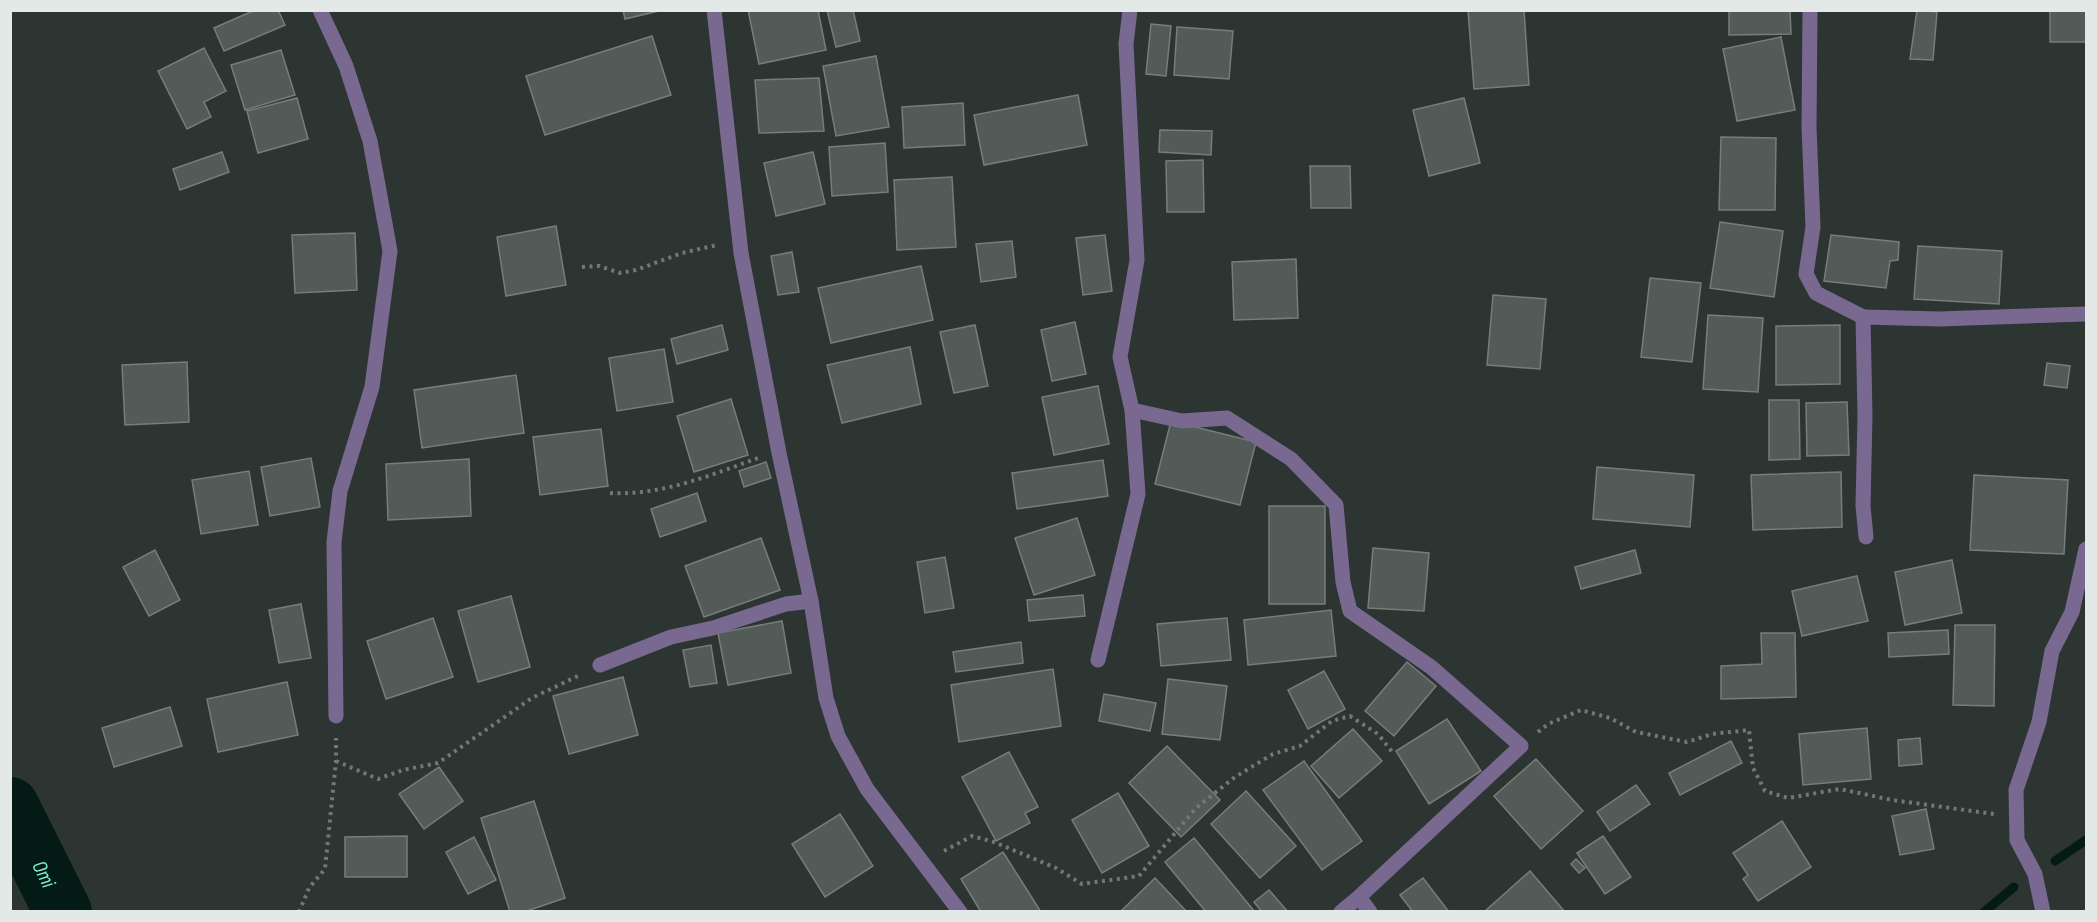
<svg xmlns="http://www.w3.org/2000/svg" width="2097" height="922" font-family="'Sofia Sans Condensed',sans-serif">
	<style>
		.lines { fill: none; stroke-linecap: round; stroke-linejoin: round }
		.stream { stroke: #041b15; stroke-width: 9 }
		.river { stroke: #041b15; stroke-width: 58 }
		.building { fill: #525b58; stroke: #757e7b; stroke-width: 1.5 }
		.path { stroke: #717977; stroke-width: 4; stroke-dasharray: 3 4.5; stroke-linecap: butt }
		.minor { stroke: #796991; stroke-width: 15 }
		.labels { text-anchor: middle; stroke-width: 5; stroke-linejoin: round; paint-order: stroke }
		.water-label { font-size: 21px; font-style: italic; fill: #7eebcc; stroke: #2c3532 }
	</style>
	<rect width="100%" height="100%" fill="#2c3532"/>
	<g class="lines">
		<g class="stream">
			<path d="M2055,861L2086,840"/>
			<path d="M1984,912L2014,887"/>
		</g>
		<path class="river" id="s1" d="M10,806L63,912"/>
	</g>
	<g class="building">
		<path d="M255,10H278L285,25L224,51L214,28Z"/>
		<path d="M623,10H663L625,19Z"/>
		<path d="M748,10H818L826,50L759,64Z"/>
		<path d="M827,10H853L860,41L836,47Z"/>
		<path d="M1468,10H1524L1529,85L1474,89Z"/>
		<path d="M1729,10H1790L1791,34L1729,35Z"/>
		<path d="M1917,10L1937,12L1933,60L1910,59Z"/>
		<rect x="2050" y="10" width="36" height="32"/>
		<path d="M1151,24L1171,26L1166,76L1146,74Z"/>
		<path d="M1177,27L1233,31L1229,79L1174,75Z"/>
		<path d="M652,36L671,95L545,135L526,76Z"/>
		<path d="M1781,37L1795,110L1737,121L1723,49Z"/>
		<path d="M204,48L226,91L204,102L211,117L187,129L158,71Z"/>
		<path d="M281,50L295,95L245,110L231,65Z"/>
		<path d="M876,56L889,127L836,136L823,66Z"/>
		<path d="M819,78L824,131L759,133L755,80Z"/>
		<path d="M1078,95L1087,145L984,165L974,115Z"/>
		<path d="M297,98L308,139L258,153L247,111Z"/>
		<path d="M1464,98L1480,163L1429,176L1413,110Z"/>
		<path d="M963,103L965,145L904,148L902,107Z"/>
		<path d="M1160,130L1212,131L1211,155L1159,152Z"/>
		<path d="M1721,137L1776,138L1775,210H1719Z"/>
		<path d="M885,143L888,192L832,196L829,147Z"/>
		<path d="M222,152L229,172L180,190L173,169Z"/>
		<path d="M813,152L825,204L776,216L764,163Z"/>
		<path d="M1203,160L1204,212H1167L1166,161Z"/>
		<path d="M1310,166H1350L1351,208H1311Z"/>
		<path d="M952,177L956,247L897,250L894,180Z"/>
		<path d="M1720,222L1783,231L1774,297L1710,288Z"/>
		<path d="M556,226L566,285L506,296L497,237Z"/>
		<path d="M355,233L357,290L295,293L292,235Z"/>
		<path d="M1105,235L1112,291L1083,295L1076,238Z"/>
		<path d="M1831,235L1899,242L1898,260L1890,261L1886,288L1824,281Z"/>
		<path d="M1012,241L1016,277L981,282L976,244Z"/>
		<path d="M1918,246L2002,251L1999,304L1914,299Z"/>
		<path d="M792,252L799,292L778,295L771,256Z"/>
		<path d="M1296,259L1298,318L1234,320L1232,262Z"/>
		<path d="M921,266L933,320L831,343L818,288Z"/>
		<path d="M1650,278L1701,283L1692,362L1641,357Z"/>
		<path d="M1493,295L1546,299L1540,369L1487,365Z"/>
		<path d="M1708,315L1763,318L1758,392L1703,389Z"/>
		<path d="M1075,322L1086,374L1052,381L1041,330Z"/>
		<path d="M722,325L728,350L677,364L671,339Z"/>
		<path d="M975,325L988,386L954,393L940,332Z"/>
		<path d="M1840,325V384L1776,385V326Z"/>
		<path d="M910,347L921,404L842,423L827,365Z"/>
		<path d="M664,349L673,402L617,411L609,358Z"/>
		<path d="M187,362L189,422L125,425L122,365Z"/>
		<path d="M2047,363L2070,366L2067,388L2044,385Z"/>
		<path d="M516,375L524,433L422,448L414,390Z"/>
		<path d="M1098,386L1109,444L1054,455L1042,397Z"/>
		<path d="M731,399L748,455L694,472L677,416Z"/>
		<path d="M1769,400H1799L1800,459L1769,460Z"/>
		<path d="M1847,402L1849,455L1807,456L1806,403Z"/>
		<path d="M1171,421L1256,442L1240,505L1155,484Z"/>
		<path d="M601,429L608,486L540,495L533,437Z"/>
		<path d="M311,458L320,507L270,516L261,467Z"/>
		<path d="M469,459L471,516L388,520L386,464Z"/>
		<path d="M1103,460L1108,496L1017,509L1012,473Z"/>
		<path d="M766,462L771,478L744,487L739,471Z"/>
		<path d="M1597,467L1694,475L1690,527L1593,519Z"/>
		<path d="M249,471L258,525L201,534L192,480Z"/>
		<path d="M1841,472L1842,527L1753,530L1751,475Z"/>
		<path d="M1974,475L2068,480L2064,554L1970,550Z"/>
		<path d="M697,493L706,521L660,537L651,509Z"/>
		<rect x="1269" y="506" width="56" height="98"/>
		<path d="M1077,518L1095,575L1034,595L1015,538Z"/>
		<path d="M761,538L780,590L704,617L685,566Z"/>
		<path d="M1373,548L1429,553L1424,611L1368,608Z"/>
		<path d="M155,550L180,600L149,616L123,567Z"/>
		<path d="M1635,550L1641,573L1581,589L1575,567Z"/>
		<path d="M945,557L954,608L925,613L917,562Z"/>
		<path d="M1952,560L1962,613L1905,625L1895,572Z"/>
		<path d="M1857,576L1868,621L1802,636L1792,591Z"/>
		<path d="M1083,595L1085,616L1029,621L1027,600Z"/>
		<path d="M511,596L530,667L478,682L458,611Z"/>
		<path d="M301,604L311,658L279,663L269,610Z"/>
		<path d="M1331,610L1336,656L1248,665L1244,620Z"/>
		<path d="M433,618L453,677L386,699L367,641Z"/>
		<path d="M1227,618L1231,660L1161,666L1157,624Z"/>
		<path d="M782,621L791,673L728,685L718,633Z"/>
		<path d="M1955,625H1995L1994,706L1953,705Z"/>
		<path d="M1948,630L1949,654L1889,657L1888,633Z"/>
		<path d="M1761,633H1795L1796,697L1721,699V666L1762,664Z"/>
		<path d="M1021,642L1023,663L956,672L953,652Z"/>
		<path d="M711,645L717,683L690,687L683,650Z"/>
		<path d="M1407,662L1436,686L1394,736L1365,711Z"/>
		<path d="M1053,669L1061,726L959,742L951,685Z"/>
		<path d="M1324,671L1345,709L1308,729L1288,690Z"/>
		<path d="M623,677L638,735L569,754L553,696Z"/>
		<path d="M1168,679L1227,686L1220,740L1162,734Z"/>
		<path d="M287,682L298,735L218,752L207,699Z"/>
		<path d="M1104,694L1156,703L1150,731L1099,721Z"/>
		<path d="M170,707L182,746L114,767L102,728Z"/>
		<path d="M1447,719L1481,771L1429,804L1396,751Z"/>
		<path d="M1867,728L1871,779L1803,785L1799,734Z"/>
		<path d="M1353,729L1382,761L1339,798L1311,766Z"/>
		<path d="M1920,738L1922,764L1899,766L1898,740Z"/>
		<path d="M1731,741L1742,763L1680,795L1669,773Z"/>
		<path d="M1167,746L1220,800L1181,837L1129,783Z"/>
		<path d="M1009,752L1038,807L1025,813L1030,823L996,841L962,777Z"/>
		<path d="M1536,759L1583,811L1541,849L1494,796Z"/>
		<path d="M1304,761L1362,841L1322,870L1263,790Z"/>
		<path d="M439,767L463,801L424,829L399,794Z"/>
		<path d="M1636,785L1650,804L1610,831L1597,812Z"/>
		<path d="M1246,791L1296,846L1260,878L1211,824Z"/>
		<path d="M1118,793L1149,846L1102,873L1072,820Z"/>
		<path d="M534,801L565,898L524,912H510L481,818Z"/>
		<path d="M1926,809L1934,849L1900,855L1892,816Z"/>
		<path d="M840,814L873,866L825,897L792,844Z"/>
		<path d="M1782,821L1811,867L1758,901L1743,879L1748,875L1733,853Z"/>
		<path d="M407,836V877H345V837Z"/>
		<path d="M1603,836L1631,877L1605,894L1577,853Z"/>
		<path d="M474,837L496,880L468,894L446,852Z"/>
		<path d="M1194,838L1255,912H1206L1165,862Z"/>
		<path d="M1003,852L1041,912H981L961,879Z"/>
		<path d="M1576,859L1585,868L1579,873L1571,864Z"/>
		<path d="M1530,871L1565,912H1484Z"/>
		<path d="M1155,878L1187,912H1120Z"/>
		<path d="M1423,878L1449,912H1413L1400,895Z"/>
		<path d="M1269,890L1288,912H1262L1254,902Z"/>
	</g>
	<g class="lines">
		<g class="path">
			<path d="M582,267L599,266L620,273L636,270L682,253L717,245"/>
			<path d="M610,493C661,496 711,475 758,458"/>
			<path d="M1538,732L1548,724L1581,710L1610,718L1636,732L1687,742L1712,734L1749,730L1753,768L1765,791L1788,798L1840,789L1892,800L1994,814"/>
			<path d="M336,761L378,779L403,770L438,763L532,698L580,675"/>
			<path d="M944,851L972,836L994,842L1056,868L1082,884L1139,876L1196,808L1235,777L1273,754L1300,746L1332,721L1350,716L1378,734L1393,753"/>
			<path d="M299,912L309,888L325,869L336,761V738"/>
		</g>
		<g class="minor">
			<path d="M320,10L346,66L370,141L390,251L372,387L340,491L334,542L336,716"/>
			<path d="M714,10L741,253L779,453L811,601L826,698L838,736L867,789L960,912"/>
			<path d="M1810,10L1809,127L1813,227L1806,274L1816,293L1863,317L1865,416L1863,506L1866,537"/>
			<path d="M1863,317L1939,319L2086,314"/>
			<path d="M1132,410L1182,421L1227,418L1291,459L1336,505L1343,582L1350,611L1431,667L1521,746L1359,897L1341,912"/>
			<path d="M1098,660L1138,494L1132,410L1120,357L1137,260L1126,44L1130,10"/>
			<path d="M600,665L671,637L713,628L786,604L811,601"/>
			<path d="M1359,897L1370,912"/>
			<path d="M2043,912L2035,874L2017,840L2016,790L2039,722L2052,651L2072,612L2086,549"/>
		</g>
	</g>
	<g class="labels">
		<g class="water-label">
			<text dy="7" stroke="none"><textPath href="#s1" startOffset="76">Omi</textPath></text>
		</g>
	</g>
	<rect width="2097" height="922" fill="none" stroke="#e3e9e7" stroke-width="24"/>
</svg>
